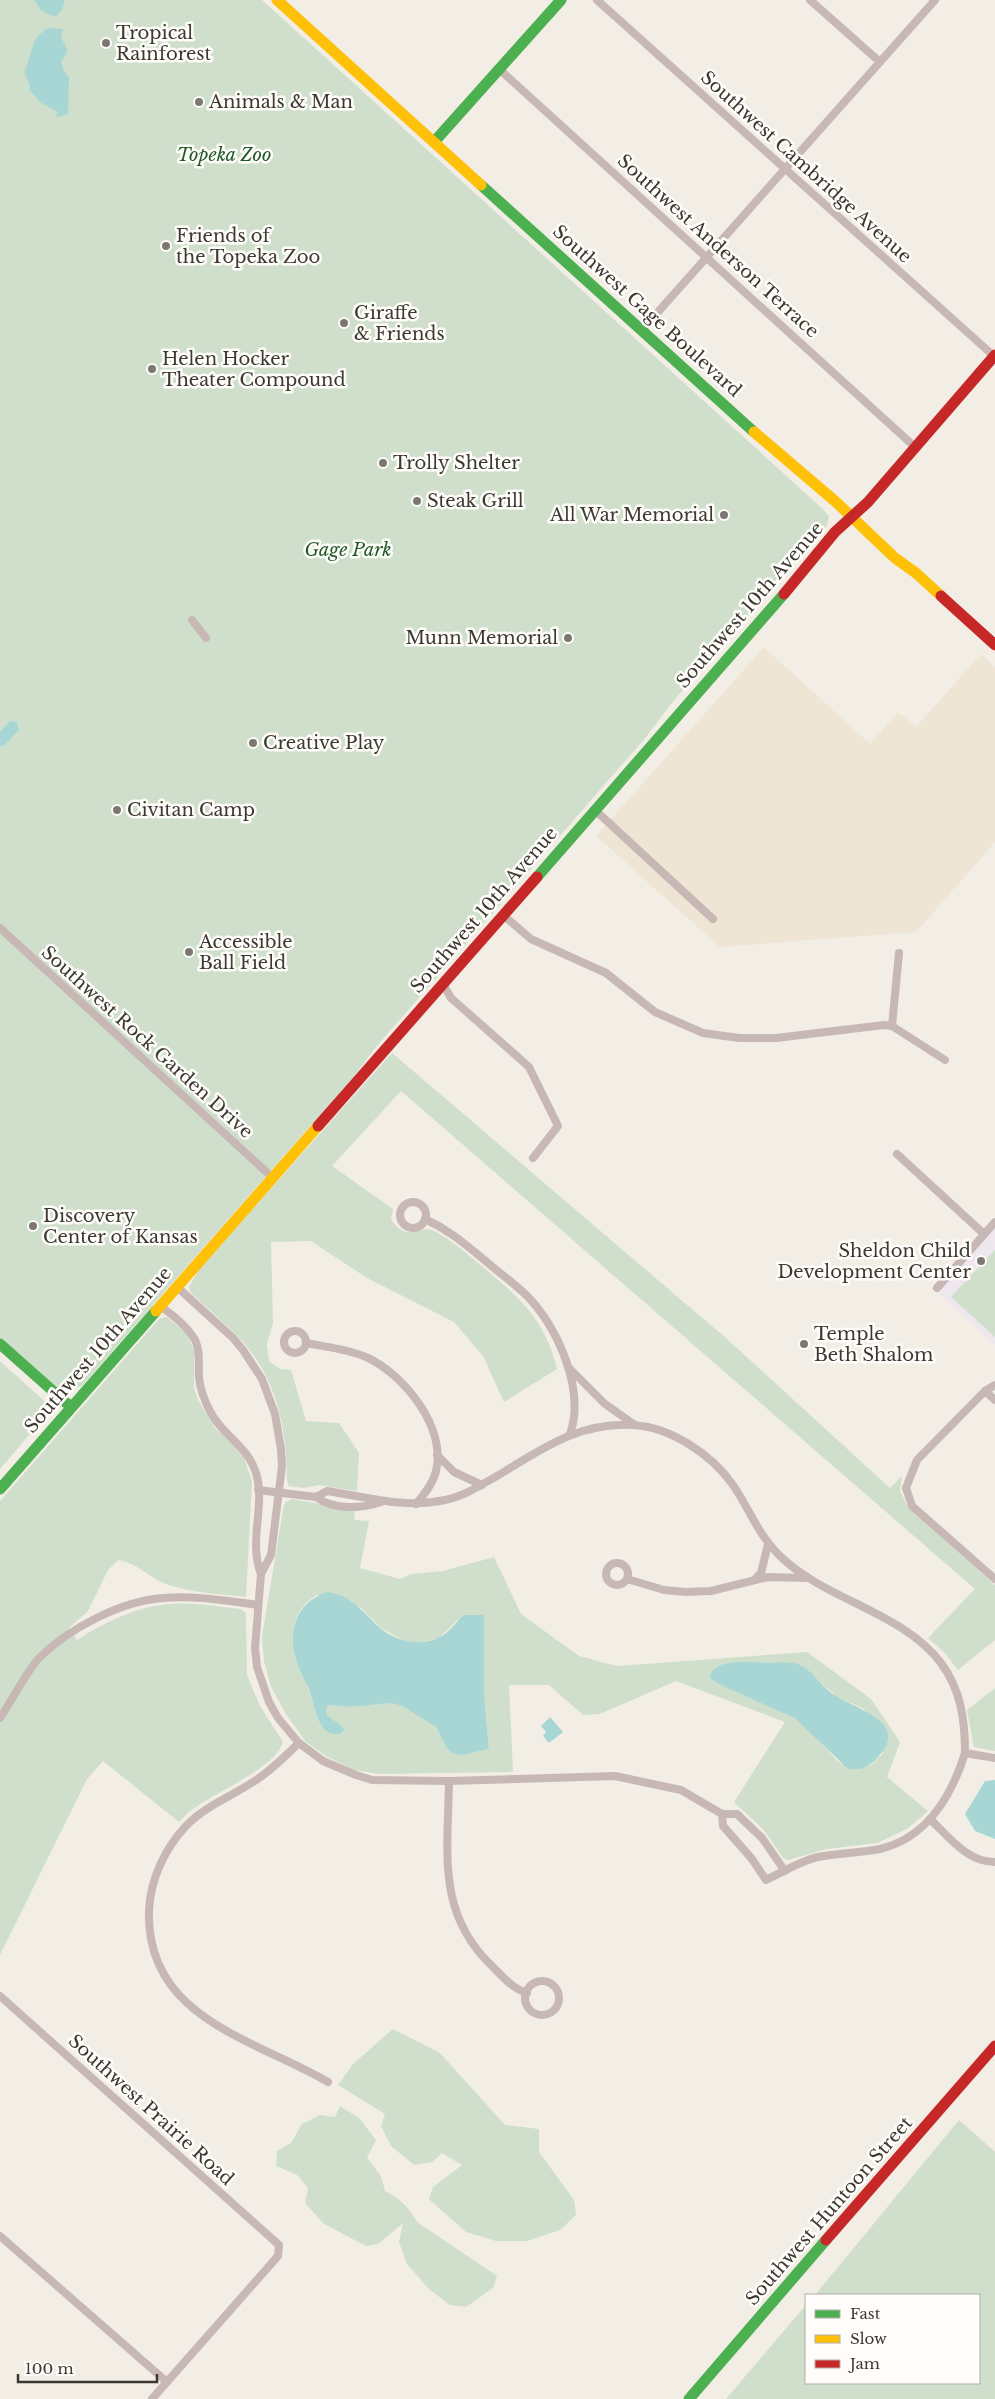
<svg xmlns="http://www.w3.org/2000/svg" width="995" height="2399" font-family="'Libre Baskerville',serif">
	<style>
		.built { fill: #eee5d5 }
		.education { fill: #efe7ee }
		.green { fill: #cfdfcb; fill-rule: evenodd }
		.water { fill: #a7d6d4 }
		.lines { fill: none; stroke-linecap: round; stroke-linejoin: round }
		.street { stroke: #c7b8b5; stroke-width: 8 }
		.fast { stroke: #4caf50; stroke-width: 11 }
		.slow { stroke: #ffc107; stroke-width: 11 }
		.jam { stroke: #c62828; stroke-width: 11 }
		.poi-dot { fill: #7c7871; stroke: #fffdfa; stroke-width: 2 }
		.labels { text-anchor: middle; stroke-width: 5; stroke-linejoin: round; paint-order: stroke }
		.poi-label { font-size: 18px; fill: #3c3832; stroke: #fffdfa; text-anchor: start }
		.park-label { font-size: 18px; font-style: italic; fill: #1f5928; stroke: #fffdfa }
		.street-label { font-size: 18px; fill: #3c3832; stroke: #fffdfa }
	</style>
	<rect width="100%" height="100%" fill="#f2eee5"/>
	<path class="built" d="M764,647L870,744L898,712L916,727L981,654L995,667V842L916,932L720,947L596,836Z"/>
	<path class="education" d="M995,1228V1345L938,1293Z"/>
	<g class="green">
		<path d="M0,0H262L824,510L829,517L826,527L674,700L646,737L376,1047L354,1076L82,1386L67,1391L53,1385L0,1338Z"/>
		<path d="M392,1053L727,1339L890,1488L902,1476L900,1491L908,1507L995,1585V1640L958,1670L944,1652L928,1638L975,1589L401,1091L332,1166L393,1209L391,1219C407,1245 417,1223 434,1231C450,1239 465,1252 478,1263C517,1296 544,1316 557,1369L504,1402L483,1356L454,1322L367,1278L311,1241L271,1242L273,1323L267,1344L269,1361L280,1369L291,1370L306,1421L339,1423L359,1453L357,1491L319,1485L303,1488L289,1486L287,1480C287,1430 277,1379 242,1341C226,1324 208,1309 191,1293L189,1287L200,1268Z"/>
		<path d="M995,1250V1337L951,1297Z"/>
		<path d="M167,1317L187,1334L194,1351V1388L198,1400L215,1428L236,1447L244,1458L252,1481L246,1597C220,1594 191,1593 166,1584C147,1577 140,1564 118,1560L108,1570L88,1611L69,1628L77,1640C105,1622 137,1606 171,1604C194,1602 218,1607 241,1609L246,1613L247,1675L260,1706L283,1742C276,1768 215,1792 193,1809C188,1812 184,1817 179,1822L103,1761L87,1779L0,1955V1501L160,1318Z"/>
		<path d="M0,1361L52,1408L0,1469Z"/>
		<path d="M291,1499L355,1510L354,1520L369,1521L360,1568L400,1579L412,1574L443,1571L494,1557L521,1614L579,1656L617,1666L807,1652L871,1699L900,1742L887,1777L928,1811L907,1829L877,1843L827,1849L788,1860L783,1858L763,1829L734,1802L785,1722L676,1681L600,1714L583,1715L549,1685H509L513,1772L380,1774L354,1770L326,1756L305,1741L286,1714L271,1687L264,1661L262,1637L283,1510L285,1503ZM317,1595L360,1607L381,1628L406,1642H422L439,1638L463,1615L484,1694L489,1749L462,1755L454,1754L447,1747L436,1727L402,1706L391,1703L351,1707L329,1705L326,1709L327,1715L344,1729L325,1730C317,1717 315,1705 309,1691C297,1658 278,1619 317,1595ZM768,1663L801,1665L836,1696L864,1709L883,1753L872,1764L856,1770L838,1762L810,1730L796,1719L712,1680Z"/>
		<path d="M995,1688V1751L974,1747L967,1710Z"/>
		<path d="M393,2029L440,2053L505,2125L539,2129V2152L574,2200L576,2215L560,2230L527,2241H496L466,2232L429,2199L433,2187L462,2165L442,2153L432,2162L414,2165L391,2146L381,2126L385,2114L338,2085L353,2064Z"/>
		<path d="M340,2106L359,2118L376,2140L367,2158L381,2176L385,2191C400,2199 409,2207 417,2222L497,2276L493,2288L466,2307L450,2305L429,2289L407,2264L399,2242L403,2223L378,2244L366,2246L324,2224L305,2203L308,2188L297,2175L276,2166L277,2151L291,2143L302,2124L320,2115L335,2117Z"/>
		<path d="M959,2120L995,2152V2399H726L806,2305V2383H979V2295H815Z"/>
	</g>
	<g class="water">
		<path d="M34,0H65L62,10L55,17L41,10Z"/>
		<path d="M49,28L63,29L61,37C68,52 70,48 61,62L64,71L69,77L68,114L57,117L55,116L58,112L41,103L29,89L30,85L24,72C33,57 29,37 49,28Z"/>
		<path d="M10,721L17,722L19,730L4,746H0V732Z"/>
		<path d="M328,1592C352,1596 363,1612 380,1628C396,1641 418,1647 438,1638C448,1634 456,1623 463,1615H484V1694L489,1749L462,1755L454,1754L447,1748L436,1727L402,1706L391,1703L351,1707L329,1705L326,1709L327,1715L345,1729L340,1734C334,1734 329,1734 325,1730C316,1720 315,1706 311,1695C306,1681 298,1669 295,1655C288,1626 299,1601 328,1592Z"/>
		<path d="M768,1663C778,1663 793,1661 802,1666C815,1673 823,1689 836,1696C859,1710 910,1723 878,1757C869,1767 861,1771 848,1769L796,1719L719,1684L712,1680L710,1676C716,1657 751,1663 768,1663Z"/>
		<path d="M550,1717L563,1732L549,1743L543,1736L546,1732L541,1726Z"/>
		<path d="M995,1780V1839L975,1831L965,1814L985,1781Z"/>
	</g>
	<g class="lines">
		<g class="street">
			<path d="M597,0L995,357"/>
			<path d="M810,0L880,62"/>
			<path d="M499,69L915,447"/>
			<path d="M642,330L935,0"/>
			<path d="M192,620L206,638"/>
			<path d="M595,810L713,919"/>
			<path d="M503,915L531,939L606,973L655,1012L703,1033L739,1038H776L884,1025L892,1026L945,1060"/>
			<path d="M0,928L273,1178"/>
			<path d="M443,984L451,998L529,1067L558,1126L533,1158"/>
			<path d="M892,1026L899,953"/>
			<path d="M897,1154L984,1234"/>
			<circle cx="413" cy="1215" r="13"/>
			<path d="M425,1219C451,1231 466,1245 488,1263C502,1275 518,1286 531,1300C560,1333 585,1392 570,1434"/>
			<path d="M176,1286L233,1338L243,1350L262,1379L275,1414L281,1449L282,1466L271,1555L261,1574L255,1648L257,1667L269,1702L278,1718L299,1743L323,1761L356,1775L372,1780L449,1781L615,1776L681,1790L722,1814H737L762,1838L785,1871"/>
			<path d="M937,1288L995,1222"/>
			<path d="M160,1306C173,1315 187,1326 195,1340C201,1352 198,1365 199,1377C200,1390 205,1402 211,1413C223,1436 248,1446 256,1473C266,1505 248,1540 261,1574"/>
			<circle cx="295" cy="1342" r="11"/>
			<path d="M306,1343C326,1347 348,1349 366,1357C404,1374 447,1428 436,1471C433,1484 424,1495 416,1504"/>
			<path d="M569,1368L605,1404L635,1425"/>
			<path d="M995,1385L985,1391L917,1460L906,1488L912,1506L995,1579"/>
			<path d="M985,1391L995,1400"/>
			<path d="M437,1455L454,1472L482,1485"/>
			<path d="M258,1490L316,1497L327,1491C367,1497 404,1509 445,1500C464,1496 481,1485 497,1476C542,1449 578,1422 633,1425C671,1427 712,1455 733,1485C750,1510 758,1535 781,1557C826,1600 904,1613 941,1663C961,1690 965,1720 965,1753L995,1758"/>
			<path d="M316,1497C334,1510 361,1509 381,1502"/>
			<circle cx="617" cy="1574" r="11"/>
			<path d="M627,1579L664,1590L686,1592L711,1591L768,1577L807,1578"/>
			<path d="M754,1580L761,1573L768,1544"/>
			<path d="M0,1718C11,1702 28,1669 40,1657C70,1628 121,1601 163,1598C195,1595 227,1601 258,1605"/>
			<path d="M299,1743C285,1756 272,1770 256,1780C233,1796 206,1805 186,1826C165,1848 150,1880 149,1911C146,2018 254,2039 328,2082"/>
			<path d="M449,1781C448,1852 436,1914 493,1967C503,1977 513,1989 527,1993"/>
			<path d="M722,1814L723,1826L752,1859L766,1880C783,1872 800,1861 818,1857C839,1853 860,1853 880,1849C927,1838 952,1795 965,1753"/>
			<path d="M930,1819C949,1837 967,1862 995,1862"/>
			<circle cx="542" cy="1998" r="17"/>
			<path d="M0,1996L279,2245L278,2256L152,2399"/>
			<path d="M0,2236L167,2382"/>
		</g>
		<g class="fast">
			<path d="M434,142L561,0"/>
			<path d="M481,185L754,432"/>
			<path d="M537,877L784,594"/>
			<path d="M0,1344L71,1407"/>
			<path d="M0,1489L156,1311"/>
			<path d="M689,2399L826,2240"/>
		</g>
		<g class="slow">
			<path d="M277,0L481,185"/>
			<path d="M754,432L836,502L895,558L916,573L941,596"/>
			<path d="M156,1311L318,1126"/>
		</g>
		<g class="jam">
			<path d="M784,594L835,532L868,502L995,355"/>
			<path d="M941,596L995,645"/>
			<path d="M318,1126L537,877"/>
			<path d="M826,2240L995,2046"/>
		</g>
	</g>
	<g class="poi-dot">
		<circle cx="106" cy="43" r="5"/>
		<circle cx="199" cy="102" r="5"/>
		<circle cx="166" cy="246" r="5"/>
		<circle cx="344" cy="323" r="5"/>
		<circle cx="152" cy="369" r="5"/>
		<circle cx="383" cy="463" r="5"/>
		<circle cx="417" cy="501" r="5"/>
		<circle cx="724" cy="515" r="5"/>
		<circle cx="568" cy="638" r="5"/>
		<circle cx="253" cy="743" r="5"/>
		<circle cx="117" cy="810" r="5"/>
		<circle cx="189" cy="952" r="5"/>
		<circle cx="33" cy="1226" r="5"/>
		<circle cx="981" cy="1261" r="5"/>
		<circle cx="804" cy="1344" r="5"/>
	</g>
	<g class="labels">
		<g class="poi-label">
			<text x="116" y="39">Tropical<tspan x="116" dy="21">Rainforest</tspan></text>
			<text x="209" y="108">Animals &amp; Man</text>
			<text x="176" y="242">Friends of<tspan x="176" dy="21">the Topeka Zoo</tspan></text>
			<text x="354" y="319">Giraffe<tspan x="354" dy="21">&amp; Friends</tspan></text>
			<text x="162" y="365">Helen Hocker<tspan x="162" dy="21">Theater Compound</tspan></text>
			<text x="393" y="469">Trolly Shelter</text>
			<text x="427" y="507">Steak Grill</text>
			<text x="714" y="521" text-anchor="end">All War Memorial</text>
			<text x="558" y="644" text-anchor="end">Munn Memorial</text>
			<text x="263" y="749">Creative Play</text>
			<text x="127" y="816">Civitan Camp</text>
			<text x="199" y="948">Accessible<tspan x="199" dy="21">Ball Field</tspan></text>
			<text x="43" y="1222">Discovery<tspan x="43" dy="21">Center of Kansas</tspan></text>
			<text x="971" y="1257" text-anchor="end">Sheldon Child<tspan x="971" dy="21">Development Center</tspan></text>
			<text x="814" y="1340">Temple<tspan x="814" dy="21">Beth Shalom</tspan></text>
		</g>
		<g class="park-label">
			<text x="224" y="161">Topeka Zoo</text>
			<text x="348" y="556">Gage Park</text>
		</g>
		<g class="street-label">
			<text transform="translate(806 167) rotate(42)" y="6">Southwest Cambridge Avenue</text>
			<text transform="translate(718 246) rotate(42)" y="6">Southwest Anderson Terrace</text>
			<text transform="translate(647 311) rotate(42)" y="6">Southwest Gage Boulevard</text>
			<text transform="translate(750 605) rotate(-49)" y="6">Southwest 10th Avenue</text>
			<text transform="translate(484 910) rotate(-49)" y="6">Southwest 10th Avenue</text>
			<text transform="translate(147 1042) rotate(42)" y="6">Southwest Rock Garden Drive</text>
			<text transform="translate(98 1350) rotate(-49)" y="6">Southwest 10th Avenue</text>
			<text transform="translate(151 2110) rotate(42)" y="6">Southwest Prairie Road</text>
			<text transform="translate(829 2211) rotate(-49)" y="6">Southwest Huntoon Street</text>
		</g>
	</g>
	<rect x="805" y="2294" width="175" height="90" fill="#fffdfa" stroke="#b1aeaa"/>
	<rect x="815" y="2310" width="25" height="8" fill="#4caf50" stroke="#b1aeaa"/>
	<text x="850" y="2319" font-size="15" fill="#3c3832">Fast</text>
	<rect x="815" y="2335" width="25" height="8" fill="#ffc107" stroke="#b1aeaa"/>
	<text x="850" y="2344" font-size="15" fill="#3c3832">Slow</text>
	<rect x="815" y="2360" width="25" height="8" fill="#c62828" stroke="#b1aeaa"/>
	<text x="850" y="2369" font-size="15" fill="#3c3832">Jam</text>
	<path d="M18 2374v8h139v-8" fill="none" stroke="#3c3832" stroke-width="2.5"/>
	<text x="25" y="2374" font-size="15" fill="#3c3832" stroke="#fffdfa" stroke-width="4" paint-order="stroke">100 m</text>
</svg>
